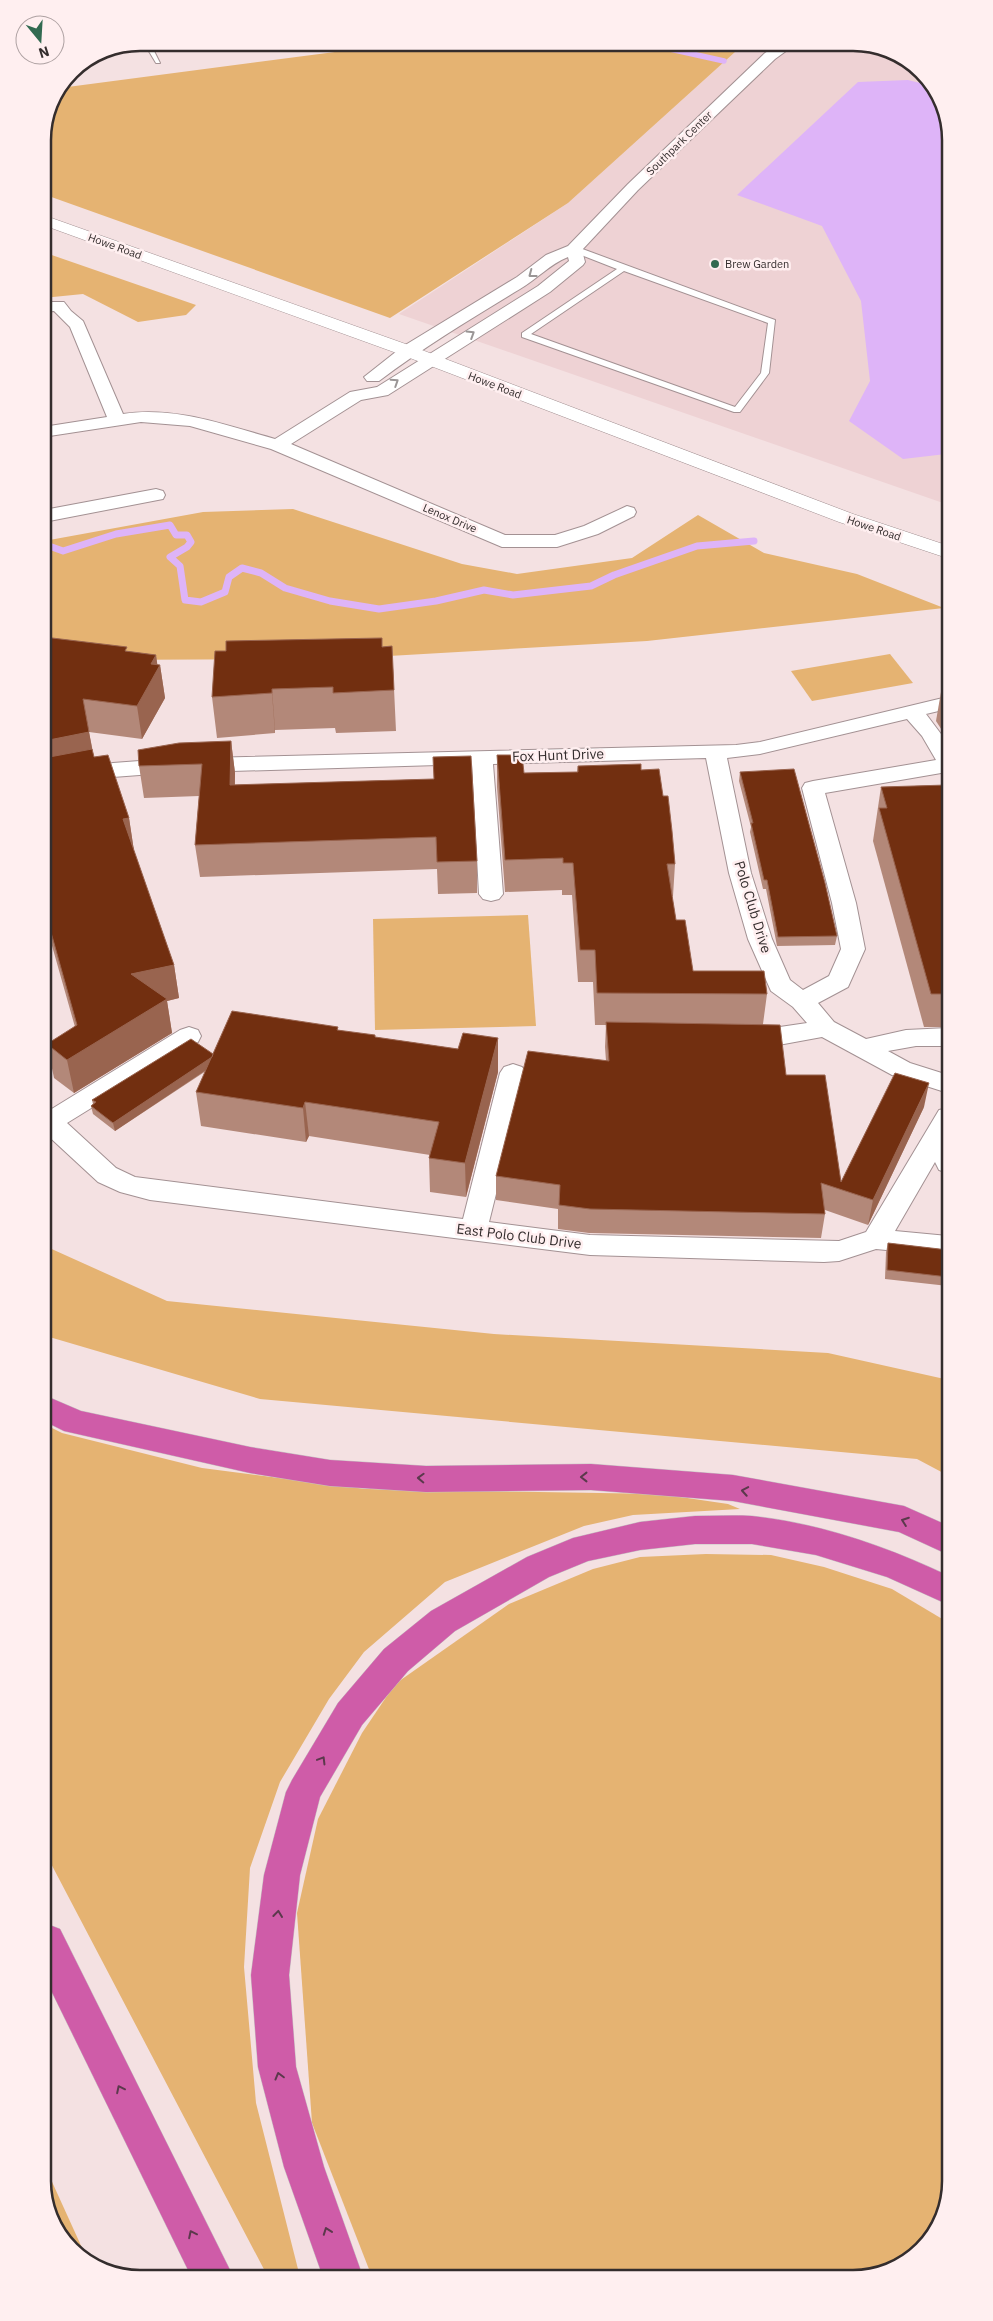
<svg xmlns="http://www.w3.org/2000/svg" width="993" height="2321" font-family="'IBM Plex Sans',sans-serif">
	<style>
		.built { fill: #eed2d4 }
		.green { fill: #e5b372 }
		.water { fill: #deb4f8 }
		.lines { fill: none; stroke-linecap: round; stroke-linejoin: round }
		.stream-far1 { stroke: #deb4f8; stroke-width: 5.5 }
		.stream { stroke: #deb4f8; stroke-width: 7 }
		.service-casing { stroke: #a39193; stroke-width: 2 }
		.minor-casing { stroke: #a39193; stroke-width: 2 }
		.tertiary-casing { stroke: #a39193; stroke-width: 1 }
		.motorway-casing { stroke: #c6c4c4; stroke-width: 1 }
		.service { fill: #fff; fill-rule: evenodd }
		.minor { fill: #fff; fill-rule: evenodd }
		.tertiary { fill: #fff; fill-rule: evenodd }
		.motorway { fill: #cf5ca8; fill-rule: evenodd }
		.wall { fill: #b38879 }
		.shaded-wall { fill: #99644f }
		.building { fill: #722f10; stroke: #99644f }
		.oneway { stroke: #9a9696 }
		.oneway2 { stroke: #5b394c }
		.poi-dot { fill: #326a51; stroke: #ffeff0; stroke-width: 2 }
		.labels { text-anchor: middle; stroke-width: 5; stroke-linejoin: round; paint-order: stroke }
		.far-street-label { font-size: 11px; fill: #342d2d; stroke: #ffeff0 }
		.far-poi-label { font-size: 11px; fill: #342d2d; stroke: #ffeff0; text-anchor: start }
		.street-label { font-size: 14px; fill: #342d2d; stroke: #ffeff0 }
		.rim { fill: none; stroke: #342d2d; stroke-width: 2.5 }
	</style>
	<rect width="100%" height="100%" fill="#f4e1e2"/>
	<path class="built" d="M745,43H859L912,63L945,109L946,504L399,314L568,203Z"/>
	<g class="green">
		<path d="M404,43H745L568,203L390,318L43,194C43,157 39,120 60,88Z"/>
		<path d="M43,252L196,305L186,315L138,322L83,294L43,298Z"/>
		<path d="M293,509L462,564L517,574L632,558L698,515L764,553L857,574L944,608L647,641L337,659L85,660L44,657V541L203,512Z"/>
		<path d="M890,654L913,683L812,701L791,671Z"/>
		<path d="M528,915L536,1026L375,1030L373,919Z"/>
		<path d="M45,1246L167,1301L494,1334L828,1353L949,1380V1476L917,1459L260,1399L46,1336Z"/>
		<path d="M46,1425L62,1433L202,1468L366,1489L660,1494L728,1504L740,1509L633,1515L584,1526L445,1582L364,1652L329,1699L280,1782L250,1868L244,1967L256,2103L300,2277H268L47,1856Z"/>
		<path d="M706,1554L771,1555L824,1567L892,1589L949,1623L950,2181L930,2240L884,2273L372,2277L312,2123L297,1913L318,1819L362,1733L395,1684L509,1604L593,1569L640,1557Z"/>
		<path d="M48,2173L88,2261L81,2258L48,2212Z"/>
	</g>
	<path class="water" d="M908,80L928,85L945,109L946,454L903,459L849,421L870,381L861,301L822,226L737,195L858,82Z"/>
	<g class="lines">
		<path class="stream-far1" d="M643,43L724,61"/>
		<path class="stream" d="M44,548L49,546L63,551L116,534L170,525L176,535H187L191,542L187,547L170,557L180,566L185,600L201,602L225,592L229,577L242,568L261,573L285,588L330,601L379,609L436,601L484,590L513,595L591,586L614,575L697,546L754,541"/>
		<defs>
			<g id="service">
				<path d="M144,43H150L160,63H156Z"/>
				<path d="M571,247H577L775,320L769,373L740,412H734L522,337V333L617,269L571,251ZM624,271L768,323L761,373L735,407L531,334Z"/>
			</g>
			<g id="minor">
				<path d="M781,43H797L775,59L638,190L582,250L585,262L583,265L550,292L388,395L361,400L291,444L505,535H555L584,526L627,506L634,508L636,512L634,516L598,534L557,547H502L271,449L190,426L141,422L43,437V427L107,417L70,327L54,311L43,312V302H64L71,311L83,321L123,414C175,406 225,425 275,439L350,392L377,387L538,286L569,261L568,257C550,264 537,279 520,289C472,318 424,347 379,381H367L364,377L402,347L517,277L546,255L568,246L628,184L765,53Z"/>
				<path d="M156,489L163,491L165,495L163,499L44,522V510Z"/>
				<path d="M947,697V709L926,714L947,742V772L825,793L856,903L865,949L848,987L818,1003L834,1022L866,1039L906,1030L948,1028V1046H916L888,1051L910,1063L948,1075V1093L892,1075L822,1037L773,1046H746L737,1043L734,1037L737,1031L746,1028H773L807,1023L793,1007L771,991L748,939L729,873L706,758L493,764L503,894L499,899L491,901L483,899L479,894L472,764L166,773L113,777L44,790V776L113,763L166,759L736,745L760,742ZM907,719L922,736L936,760L813,781L805,783L802,788L832,903L841,949L829,976L803,990L790,980L772,939L751,873L727,758L760,754Z"/>
				<path d="M189,1027L198,1030L201,1036L198,1042L67,1123L116,1168L135,1177L463,1219L500,1073L504,1067L513,1064L522,1067L526,1073L489,1222L590,1235L839,1241L866,1232L939,1110L948,1108V1173L939,1170L935,1162L895,1231L948,1236V1256L876,1249L839,1261L824,1262L590,1255L150,1200L120,1192L98,1182L45,1133V1109L50,1110L180,1030Z"/>
			</g>
			<path id="tertiary" d="M43,215L414,347L853,514L946,545L947,558L839,522L402,355L43,225Z"/>
			<g id="motorway">
				<path d="M46,1396L81,1411L250,1447L330,1460L426,1466L591,1464L733,1475L904,1506L949,1526V1555L899,1532L733,1501L591,1490L426,1492L330,1486L250,1473L64,1431L46,1422Z"/>
				<path d="M695,1516C714,1516 734,1515 752,1516C820,1523 888,1547 949,1576V1605L887,1577L816,1555L752,1544H695L640,1550L588,1561L549,1577L455,1631L408,1671L362,1725L320,1797L300,1875L289,1975L296,2067L324,2167L363,2277H323L284,2167L258,2067L251,1975L264,1875L286,1792L292,1780L338,1703L384,1649L431,1611L527,1557L573,1538L640,1522Z"/>
				<path d="M47,1924L60,1929L234,2278H192L47,1982Z"/>
			</g>
		</defs>
		<use href="#service" class="service-casing"/>
		<use href="#minor" class="minor-casing"/>
		<use href="#tertiary" class="tertiary-casing"/>
		<use href="#motorway" class="motorway-casing"/>
		<use href="#service" class="service"/>
		<use href="#minor" class="minor"/>
		<use href="#tertiary" class="tertiary"/>
		<use href="#motorway" class="motorway"/>
	</g>
	<g class="wall">
		<path d="M44,637L127,651L156,655L157,665H160L165,698L142,739L89,732L94,757L129,818L134,851L174,965L179,998L167,1001L172,1033L74,1093L54,1078L47,1044L75,1027L45,921Z"/>
		<path d="M392,646L396,731L336,733L335,728L275,730V733L217,738L212,697L382,647Z"/>
		<path d="M947,685V738L936,721L942,686Z"/>
		<path d="M231,741L235,773V785L434,779L477,861V893L438,894L437,869L200,877L195,845L199,796L144,798L139,766Z"/>
		<path d="M497,755L524,773L577,772L578,766L641,770L663,796L675,864L673,896H672L676,920L693,971L767,994L763,1024L786,1075L841,1182L924,1107L868,1225L825,1210V1214L821,1238L589,1233L558,1229V1209L496,1200V1176L606,1061L605,1047L606,1025H595L593,982H578L572,895H562V890L505,892L497,787Z"/>
		<path d="M740,772L837,936L835,945L777,946L766,889H763L750,832L751,827L739,781Z"/>
		<path d="M947,785L948,1027H924L873,841L881,787Z"/>
		<path d="M338,1027V1030L375,1037L458,1049L498,1038V1072L466,1197L430,1192L429,1158L430,1155L309,1136L306,1142L201,1126L196,1092L206,1071L115,1131L93,1114L91,1106L93,1104L92,1100L213,1054Z"/>
		<path d="M888,1243L948,1250V1286L885,1279L886,1252Z"/>
	</g>
	<g class="shaded-wall">
		<path d="M156,655L158,669L160,665L165,698L142,739L137,706L151,664Z"/>
		<path d="M272,689L275,730V733L272,693Z"/>
		<path d="M89,732L95,765L44,776V741Z"/>
		<path d="M231,741L235,773L234,817L230,785Z"/>
		<path d="M129,818L134,851L123,819Z"/>
		<path d="M174,965L179,998L167,1001L172,1033L74,1093L67,1060L131,974Z"/>
		<path d="M498,1038V1072L466,1197L465,1163Z"/>
		<path d="M214,1055L215,1064L115,1131L113,1123Z"/>
		<path d="M929,1083L924,1107L868,1225L873,1200Z"/>
		<path d="M305,1102L309,1136L306,1142L303,1108Z"/>
	</g>
	<g class="building">
		<path d="M44,637L127,647L125,651L156,655L151,664L160,665L137,706L83,699L89,732L44,741Z"/>
		<path d="M382,638V647L392,646L394,690L333,693V687L272,689V693L212,697L215,651H226V641Z"/>
		<path d="M947,685V693L942,686Z"/>
		<path d="M231,741L230,785L434,779L433,757L471,756L477,861L437,862L436,837L195,845L202,764L139,766L138,750L179,743Z"/>
		<path d="M92,749L94,757L108,755L129,818L123,819L174,965L131,974L167,999L67,1060L47,1044L77,1025L45,911L44,758Z"/>
		<path d="M497,755H522L524,773L578,772V766L641,764V770L659,769L663,796H668L672,831L675,864H667L676,920H685L693,971H764L767,994L597,993L595,950H580L573,863H563V858L505,860Z"/>
		<path d="M794,769L825,883L837,936L778,937L767,880H764L751,823H753L740,772Z"/>
		<path d="M947,785L948,994H931L879,808H887L881,787Z"/>
		<path d="M232,1011L338,1027L337,1030L375,1035V1037L458,1049L463,1033L498,1038L465,1163L429,1158L439,1122L305,1102L303,1108L196,1092Z"/>
		<path d="M606,1022L780,1025L786,1075H825L841,1182L895,1073L929,1083L873,1200L821,1183L825,1214L590,1209L559,1205L560,1185L496,1176L528,1051L609,1061Z"/>
		<path d="M191,1039L213,1054L212,1057L113,1123L91,1106L96,1102L92,1100Z"/>
		<path d="M888,1243L948,1250V1277L887,1270Z"/>
	</g>
	<defs><path id="oneway-chevron" d="M-2-3.5L2.5 0L-2 3.5" fill="none" stroke-width="1.6" stroke-linecap="round" stroke-linejoin="round" transform="scale(1.25)"/></defs>
	<g class="oneway">
		<use href="#oneway-chevron" transform="translate(532 274) rotate(143)"/>
		<use href="#oneway-chevron" transform="translate(471 334) rotate(-32)"/>
		<use href="#oneway-chevron" transform="translate(395 382) rotate(-33)"/>
	</g>
	<g class="oneway2">
		<use href="#oneway-chevron" transform="translate(584 1477) rotate(180)"/>
		<use href="#oneway-chevron" transform="translate(421 1478) rotate(-178)"/>
		<use href="#oneway-chevron" transform="translate(745 1491) rotate(-170)"/>
		<use href="#oneway-chevron" transform="translate(905 1521) rotate(-160)"/>
		<use href="#oneway-chevron" transform="translate(322 1760) rotate(-59)"/>
		<use href="#oneway-chevron" transform="translate(278 1914) rotate(-83)"/>
		<use href="#oneway-chevron" transform="translate(279 2076) rotate(-105)"/>
		<use href="#oneway-chevron" transform="translate(120 2089) rotate(-116)"/>
		<use href="#oneway-chevron" transform="translate(327 2231) rotate(-110)"/>
		<use href="#oneway-chevron" transform="translate(192 2234) rotate(-116)"/>
	</g>
	<circle class="poi-dot" cx="715" cy="264" r="5"/>
	<g class="labels">
		<g class="far-street-label">
			<text transform="translate(679 143) rotate(-44)" y="4">Southpark Center</text>
			<text transform="translate(115 246) rotate(20)" y="4">Howe Road</text>
			<text transform="translate(495 385) rotate(21)" y="4">Howe Road</text>
			<text transform="translate(450 518) rotate(23)" y="4">Lenox Drive</text>
			<text transform="translate(874 528) rotate(19)" y="4">Howe Road</text>
		</g>
		<g class="far-poi-label">
			<text x="725" y="268">Brew Garden</text>
		</g>
		<g class="street-label">
			<text transform="translate(558 755) rotate(-2)" y="5">Fox Hunt Drive</text>
			<text transform="translate(753 907) rotate(73)" y="5">Polo Club Drive</text>
			<text transform="translate(519 1236) rotate(7)" y="5">East Polo Club Drive</text>
		</g>
	</g>
	<path d="M0 0H993V2321H0ZM140 51H853A89 89 0 0 1 942 140V2181A89 89 0 0 1 853 2270H140A89 89 0 0 1 51 2181V140A89 89 0 0 1 140 51Z" fill="#ffeff0" fill-rule="evenodd"/>
	<path class="rim" d="M140 51H853A89 89 0 0 1 942 140V2181A89 89 0 0 1 853 2270H140A89 89 0 0 1 51 2181V140A89 89 0 0 1 140 51Z"/>
	<g transform="translate(40 40) rotate(162)"><circle r="24" fill="#ffeff0" stroke="#aea1a2"/>
	<path d="M0-4L9 19L0 12L-9 19Z" fill="#326a51"/>
	<text y="-8" font-size="14" font-weight="bold" text-anchor="middle" fill="#342d2d">N</text>
	</g>
</svg>
